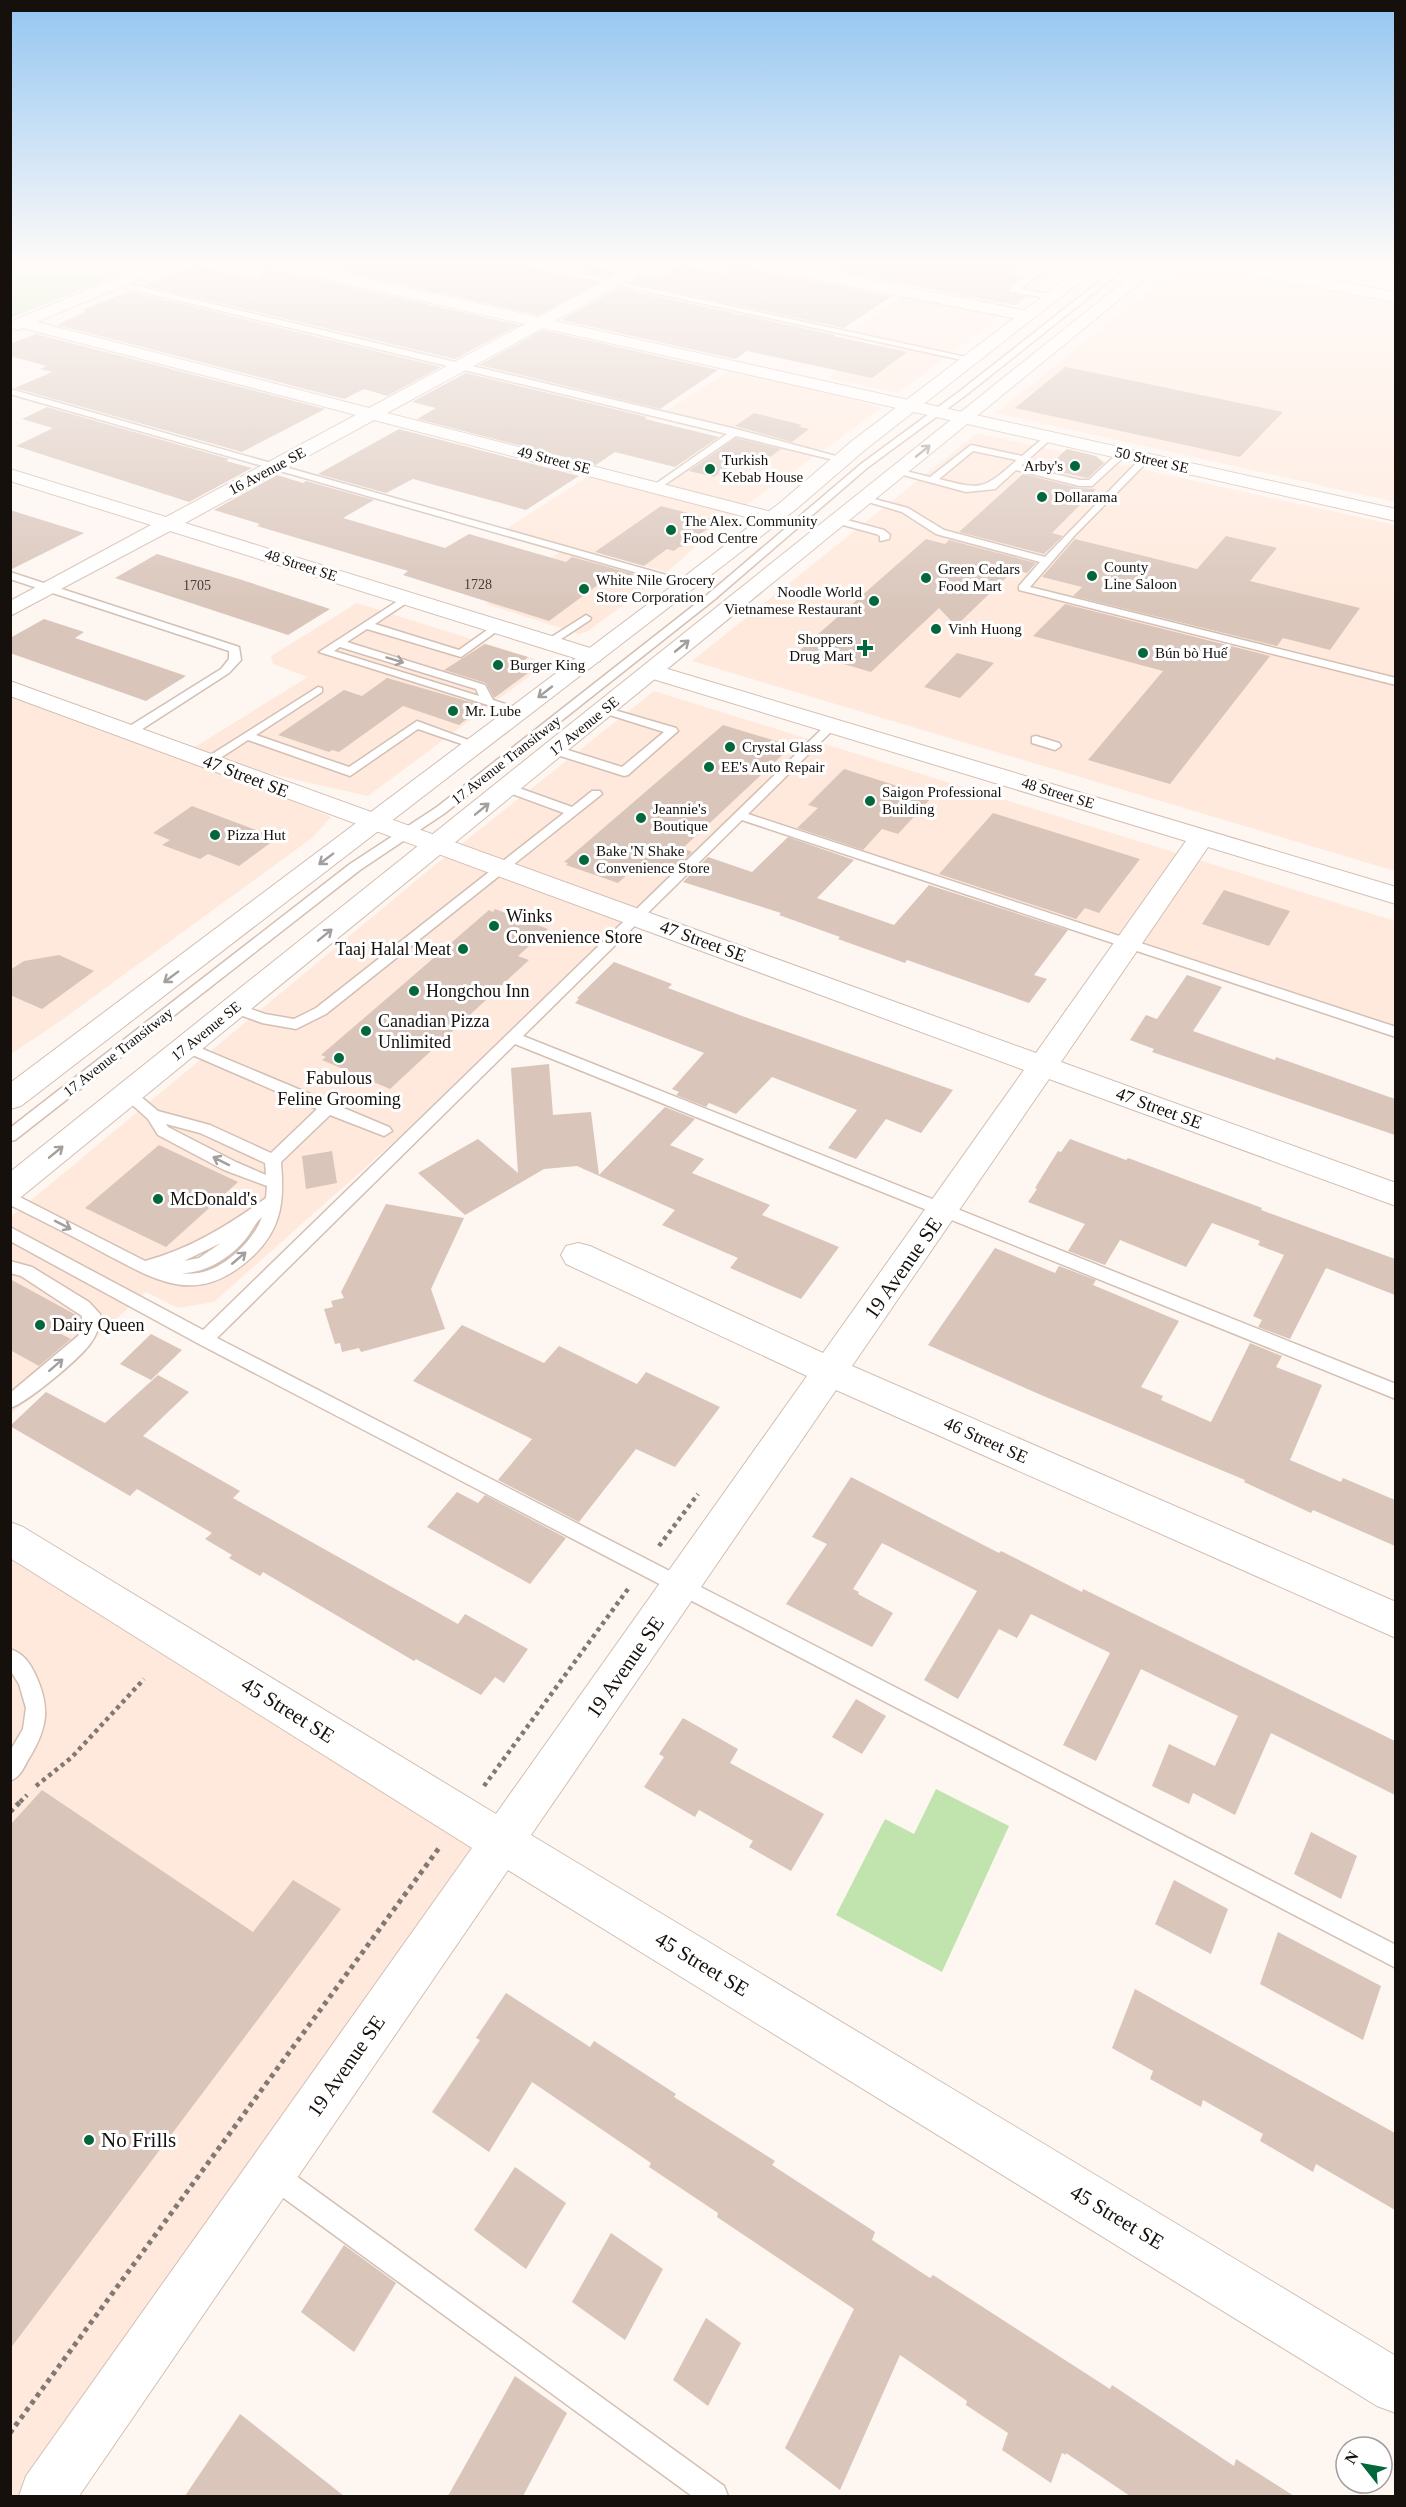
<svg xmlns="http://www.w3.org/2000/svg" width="1406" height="2507" font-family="Georgia,serif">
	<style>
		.built { fill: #ffe9dc }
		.green { fill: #c1e4af }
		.building { fill: #d9c5ba }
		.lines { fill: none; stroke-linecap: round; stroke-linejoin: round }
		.service-casing { stroke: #d3bfb3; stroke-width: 3 }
		.minor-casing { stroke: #d3bfb3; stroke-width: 2 }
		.secondary-casing { stroke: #d3bfb3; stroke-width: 2 }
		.path-far1 { stroke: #807975; stroke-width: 4.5; stroke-dasharray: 4 4; stroke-linecap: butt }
		.path { stroke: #807975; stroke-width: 5; stroke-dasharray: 4.5 4.5; stroke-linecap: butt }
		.service { fill: #fff; fill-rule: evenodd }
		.minor { fill: #fff; fill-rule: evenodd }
		.secondary { fill: #fff; fill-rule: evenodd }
		.oneway { stroke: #a29f9e }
		.poi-dot { fill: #03673c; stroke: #fff; stroke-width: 2 }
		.labels { text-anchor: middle; stroke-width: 6; stroke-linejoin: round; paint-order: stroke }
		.far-number-label { font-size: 14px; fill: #473d38 }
		.far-street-label { font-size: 15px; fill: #16100c; stroke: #fff }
		.far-poi-label { font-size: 15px; fill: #16100c; stroke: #fff; text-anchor: start }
		.street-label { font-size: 18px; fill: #16100c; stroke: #fff }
		.poi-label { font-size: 18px; fill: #16100c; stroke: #fff; text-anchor: start }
		.near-street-label { font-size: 21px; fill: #16100c; stroke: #fff }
		.near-poi-label { font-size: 21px; fill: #16100c; stroke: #fff; text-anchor: start }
	</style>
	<rect width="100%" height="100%" fill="#fef6f1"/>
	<g class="built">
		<path d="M978,263H1068L1008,304L991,323L898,393L828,378L884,339L852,331L916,287L941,292Z"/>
		<path d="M1202,269L1395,304V502L996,413L1165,278Z"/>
		<path d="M735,367L882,408L727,519L667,572L506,529L596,471L657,487L735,433L661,414Z"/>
		<path d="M977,433L1395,525V871L692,661Z"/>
		<path d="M560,552L658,579L588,631L579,634L486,604Z"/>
		<path d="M357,603L547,663L368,796L199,758L331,817L312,838L56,1024L11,1054L10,688L185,753L308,677L273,664L271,656Z"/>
		<path d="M654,691L1395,921V1032L738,815L512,1037L214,1302L178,1308L146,1292L11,1414V1217L424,874Z"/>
		<path d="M10,1538L502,1842L46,2496H10Z"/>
	</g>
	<g class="green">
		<path d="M11,263H145L11,318Z"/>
		<path d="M936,1789L1009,1826L942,1972L836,1915L885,1819L914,1834Z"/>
	</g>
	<g class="building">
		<path d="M260,263H267L276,270L519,325L455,359L143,285L197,265L258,279Z"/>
		<path d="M308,263H514L597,283L538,315Z"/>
		<path d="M544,263H580L618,271L607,277Z"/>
		<path d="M728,263H751L760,270L892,296L844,328L629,282L639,276L654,279L681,264L727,273Z"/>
		<path d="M797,263H1026L1009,275L1021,277L1009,286L1008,292L1026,297L1015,305Z"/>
		<path d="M618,288L835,335L833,336L907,352L872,378L747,351L735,359L561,320Z"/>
		<path d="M129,291L441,367L387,396L364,389L344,399L57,325L86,311L82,310Z"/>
		<path d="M543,330L718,370L660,409L479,365Z"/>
		<path d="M36,334L325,409L242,452L15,388L52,372L40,369L47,366L10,356V344Z"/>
		<path d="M1065,367L1100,374L1283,412L1240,457L1015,408Z"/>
		<path d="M466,373L647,417L645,419L719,437L675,467L615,452L596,465L417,419L436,408L412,402Z"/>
		<path d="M47,407L229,459L226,461L252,468L189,502L16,446L53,428L22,419Z"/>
		<path d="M754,413L802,425L799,427L809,429L792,442L735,426Z"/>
		<path d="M399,429L579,476L526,510L413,479L386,493L318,474Z"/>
		<path d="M736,438L781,449L755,468L731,465L714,477L689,471Z"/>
		<path d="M1067,449L1096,456L1104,463L1088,478L1045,469Z"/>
		<path d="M1023,474L1079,488L1096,489L1052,533L1063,536L1044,554L959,532Z"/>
		<path d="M277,475L303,483L306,481L374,500L343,518L445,548L469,534L566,562L572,557L634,574L622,583L606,579L549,621L403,575L408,571L257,526L260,524L214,510Z"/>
		<path d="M661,506L715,520L711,523L714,524L682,547H679L674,551L667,549L644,566L595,552Z"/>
		<path d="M10,510L58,525L84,533L10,570Z"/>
		<path d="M1226,536L1277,548L1250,581L1360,608L1330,650L1283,638L1277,646L1073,596L1082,587L1042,577L1075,539L1197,569Z"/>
		<path d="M926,539L945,544L949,540L1036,563L1027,573L1014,570L956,626L939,608L871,672L799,651Z"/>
		<path d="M157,554L242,580L330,609L288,635L115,578Z"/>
		<path d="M1065,604L1270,656L1170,784L1088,760L1163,671L1033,636Z"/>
		<path d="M44,619L84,632L75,638L186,676L146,701L10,653V638Z"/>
		<path d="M485,644L528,657L523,661L530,664L525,668L532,670L494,698L486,683L444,670Z"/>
		<path d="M957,653L994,663L960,698L924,687Z"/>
		<path d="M387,678L484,706L459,725L403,706L339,752L332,750L329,752L278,735L344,690L362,696Z"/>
		<path d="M723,725L792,746L683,848L692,852L667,876L638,865L618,883L566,865L568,863L564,862Z"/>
		<path d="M844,769L932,797L898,834L882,829L863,850L797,828L818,808L808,805Z"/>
		<path d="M192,806L277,838L239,866L208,854L200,859L162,845L170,840L153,833Z"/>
		<path d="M993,813L1140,859L1099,913L1085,908L1076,919L939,874Z"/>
		<path d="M788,837L854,860L817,898L894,925L929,885L1068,930L1034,975L1047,979L1029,1003L907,960L905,963L838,939L840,937L779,915L781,913L683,882L708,857L752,872Z"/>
		<path d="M1224,890L1290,911L1269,946L1202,924Z"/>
		<path d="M495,909L548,929L518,956L529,960L390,1089L322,1060L326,1057L321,1055L392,994L489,910L493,912Z"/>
		<path d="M59,955L94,971L42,1009L10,995V970L24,961Z"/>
		<path d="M614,962L672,984L668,988L742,1016L953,1090L921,1133L886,1119L856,1159L828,1148L857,1110L772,1077L736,1114L709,1103L706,1107L676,1095L679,1092L672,1089L704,1053L575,1003L579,999L577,998Z"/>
		<path d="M1187,975L1222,987L1193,1031L1275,1060L1276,1057L1395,1099V1135L1152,1052L1154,1049L1130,1040L1146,1015L1157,1019Z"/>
		<path d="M549,1064L553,1115L591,1112L599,1175L665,1107L695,1119L670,1145L704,1159L692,1173L770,1205L762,1215L839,1247L801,1299L730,1268L738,1258L662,1225L675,1210L577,1166L544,1169L465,1215L418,1173L478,1139L518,1173L511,1068Z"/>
		<path d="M1070,1139L1126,1160L1128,1158L1262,1208L1261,1210L1395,1259V1295L1326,1268L1290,1339L1258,1327L1262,1320L1253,1316L1284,1255L1258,1245L1260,1241L1212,1223L1186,1267L1120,1240L1105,1265L1068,1251L1085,1224L1028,1202L1037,1189L1035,1188L1058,1151L1061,1152Z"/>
		<path d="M159,1145L238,1182L166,1247L85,1208Z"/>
		<path d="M332,1151L337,1183L306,1189L302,1156Z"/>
		<path d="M386,1204L464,1218L431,1289L445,1329L361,1352L359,1348L342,1352L340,1343L335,1344L324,1309L333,1307L331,1301L344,1298L341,1292Z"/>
		<path d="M995,1248L1055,1273L1059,1266L1096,1280L1093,1285L1179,1321L1141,1387L1163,1396L1161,1400L1211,1422L1250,1343L1282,1356L1276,1367L1322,1385L1290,1460L1341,1482L1343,1478L1395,1500V1546L1313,1510L1311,1513L1244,1482L1245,1480L1041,1395L928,1345Z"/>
		<path d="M10,1279L78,1316L59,1333L71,1339L39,1366L10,1350Z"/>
		<path d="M462,1325L544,1363L559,1346L637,1384L646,1372L720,1407L675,1467L636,1449L579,1522L498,1480L532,1439L413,1381Z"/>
		<path d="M151,1334L182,1350L151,1380L120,1364Z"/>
		<path d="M158,1375L189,1392L143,1436L240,1491L233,1498L458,1624L465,1614L528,1649L504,1683L495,1677L481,1695L416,1659L414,1661L263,1572L260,1576L229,1558L232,1555L205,1539L212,1533L137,1489L130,1496L10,1426L46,1392L105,1423Z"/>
		<path d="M851,1477L999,1553L1001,1551L1082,1592L1083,1589L1395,1741V1795L1271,1733L1235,1815L1193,1793L1189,1804L1152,1786L1169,1744L1215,1766L1238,1716L1141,1669L1096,1761L1063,1745L1110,1653L1031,1614L1017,1638L999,1629L958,1699L924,1680L977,1591L882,1543L853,1589L859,1592L858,1594L893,1613L872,1647L786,1604L827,1544L812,1537Z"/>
		<path d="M457,1492L478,1503L485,1495L566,1538L530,1584L427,1527Z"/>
		<path d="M856,1699L886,1716L862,1754L832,1737Z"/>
		<path d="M683,1718L738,1749L730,1763L824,1814L791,1871L749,1847L753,1841L699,1810L695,1817L644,1787L664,1757L659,1754Z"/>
		<path d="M42,1790L253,1932L293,1880L341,1909L10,2349V1825Z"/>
		<path d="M1311,1832L1357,1856L1341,1899L1294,1874Z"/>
		<path d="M1174,1880L1228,1909L1211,1954L1155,1924Z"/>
		<path d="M1278,1932L1381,1986L1363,2040L1260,1984Z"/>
		<path d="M1135,1989L1395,2133V2210L1316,2164L1313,2172L1260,2141L1263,2134L1203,2100L1201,2107L1150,2079L1153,2071L1112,2048Z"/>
		<path d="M506,1993L590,2047L594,2041L676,2094L674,2097L775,2161L772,2165L875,2232L872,2240L930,2278L933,2275L1110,2389L1112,2385L1234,2466L1236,2459L1294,2496H1130L1066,2453V2455L1062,2453L1051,2483L1002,2450L1008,2433L966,2405L967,2401L900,2355L840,2490L785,2448L854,2309L717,2217L718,2213L649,2167L651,2163L532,2082L489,2152L432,2112L480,2040L476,2038Z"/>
		<path d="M515,2167L566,2203L526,2269L474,2230Z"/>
		<path d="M611,2233L663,2269L625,2340L572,2302Z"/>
		<path d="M344,2245L396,2283L354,2352L301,2312Z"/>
		<path d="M706,2318L741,2343L708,2406L673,2380Z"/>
		<path d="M515,2376L567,2413L523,2496H448Z"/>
		<path d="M240,2414L344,2496H185Z"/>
	</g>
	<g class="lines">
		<defs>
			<g id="service">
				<path d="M516,263H532L975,359L971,362Z"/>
				<path d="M1044,263H1069L1093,269L1089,271L1052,264L1020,289L1055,295V299L1010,292V288Z"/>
				<path d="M1123,263H1132L966,395L867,468L715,599L445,813L360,870L15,1140L10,1141V1128L350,864L437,807L707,595L861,464L960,391Z"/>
				<path d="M117,281L736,429L847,459L842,462L736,436L657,490L652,487L654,485L727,434L114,285V281Z"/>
				<path d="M10,389L691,582L692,584L683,586L10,394Z"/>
				<path d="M1048,434L1051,435V439L1021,466L1080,480H1089L1119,452L1127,454L1092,486H1080L1016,470L995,489L966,492L892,472L897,469L930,477L971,445L1022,456ZM973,451L1017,460C983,490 982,490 939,479Z"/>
				<path d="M1142,457L1150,459L1075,535L1030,587L1396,678V685L1019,590V586L1040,562L936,534L902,512L858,499L863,496L908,508L944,530L1045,557Z"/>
				<path d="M836,517L884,530L890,535L889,539L880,541V536L876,534L832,522L831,520Z"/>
				<path d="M10,572L239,647L241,660L229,673L133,735H125V729L221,669L229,659V651L10,579Z"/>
				<path d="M407,595L411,596V600L375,624L459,650L494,625H502L503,627L461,657L367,629L347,642L485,685L493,700L524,710V714H516L319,652ZM340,647L476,689L479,696L334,651Z"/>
				<path d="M586,615L591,618L590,620L552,645H544L542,643Z"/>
				<path d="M318,687L322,688V692L256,735L349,767L417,721L482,745L476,749L418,729L350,776L248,740L211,764H203L201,761Z"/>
				<path d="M604,707L676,728L678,731L628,775L624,776L551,753V747L555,746L622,767L664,732L600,712L598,710Z"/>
				<path d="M832,721L836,723V727L748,814L1396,1027V1037L742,820L523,1036L1396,1384V1399L515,1044L217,1338L1396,1945V1968L199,1344L10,1241V1227L203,1330L828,723Z"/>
				<path d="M1036,736L1059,743L1061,746L1055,750L1032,743V737Z"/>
				<path d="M508,784L572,807L592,791H600L602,794L326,1014L296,1029L262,1023L229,1011L227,1008L229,1005L234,1003L265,1014L294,1019L316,1008L564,813L504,791L502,788Z"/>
				<path d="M186,1042L389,1127L392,1131L384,1136L330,1115L281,1162C284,1199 283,1227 253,1256C197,1308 157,1281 100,1251C71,1235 40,1220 10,1205V1192L145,1261C190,1249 229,1225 266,1198L267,1186L224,1170L158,1135L148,1119L120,1094L123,1090H133L158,1111L210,1125L271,1153L317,1109L181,1050L179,1047ZM166,1124L200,1133L265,1163L266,1175L236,1162L168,1127ZM262,1217C254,1240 227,1266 203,1272C195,1274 187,1274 179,1273H177C205,1275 232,1257 248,1236C253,1229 256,1222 262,1217ZM221,1243L199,1258L184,1261Z"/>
				<path d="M10,1261L32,1267L89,1302L100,1314C100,1325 97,1335 90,1344C79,1359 27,1403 10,1408V1393L78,1336L82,1326V1316L21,1276L10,1273Z"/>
				<path d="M10,1649C24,1654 30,1663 36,1676C51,1709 47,1729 28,1760C23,1769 20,1777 10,1781V1751L23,1729L26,1708L19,1684L10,1670Z"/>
				<path d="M272,2162L281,2165L724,2486L728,2496H692L263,2183L260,2174L263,2165Z"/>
			</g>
			<g id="minor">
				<path d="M151,263H172L170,266L37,322L369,408L525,324L276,268L269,263H297L538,317L638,263H657L555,321L1396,509V521L543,328L387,413L779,514L782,518L779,522H765L374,420L185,523L600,651L603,656L600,661L592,663L584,661L170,531L10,616V601L151,525L10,481V469L166,517L356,415L23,328L17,330L10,327V323L15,320Z"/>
				<path d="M753,263H784L1028,311L1036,316L1028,321L760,268Z"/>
				<path d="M651,664L1396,887V904L1208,847L1061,1062L1396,1183V1206L1049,1079L852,1366L1396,1602V1638L836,1390L531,1835L1396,2356V2413L1377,2406L508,1870L79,2496H19L26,2476L472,1848L10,1558V1522L23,1527L496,1814L807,1376L566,1264L561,1255L566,1246L578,1243L590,1246L823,1353L1024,1070L10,696V681L1036,1053L1186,841L643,676L640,671L643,666Z"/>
			</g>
			<g id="secondary">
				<path d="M1087,263H1104L866,449L795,510L694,588L21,1106L10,1109V1083L680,580L781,502L852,441Z"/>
				<path d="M1147,263H1164L21,1197L10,1200V1172Z"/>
				<path d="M1202,263H1235L1396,292V302L1209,268Z"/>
			</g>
		</defs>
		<use href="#service" class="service-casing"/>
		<use href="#minor" class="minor-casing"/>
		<use href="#secondary" class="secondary-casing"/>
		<g class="path-far1">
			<path d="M659,1546L698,1494"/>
			<path d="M36,1786L72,1757L144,1679"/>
			<path d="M484,1786L628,1589"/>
			<path d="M20,1802L27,1795"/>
		</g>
		<g class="path">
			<path d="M10,1812L21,1801"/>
			<path d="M10,2433L439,1848"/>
		</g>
		<use href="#service" class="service"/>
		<use href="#minor" class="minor"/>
		<use href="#secondary" class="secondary"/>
	</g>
	<defs><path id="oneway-shaft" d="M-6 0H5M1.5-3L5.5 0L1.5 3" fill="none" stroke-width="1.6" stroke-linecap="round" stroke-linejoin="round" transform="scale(1.5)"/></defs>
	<g class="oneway">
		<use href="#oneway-shaft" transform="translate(923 451) rotate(-39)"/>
		<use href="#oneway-shaft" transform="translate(682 646) rotate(-39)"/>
		<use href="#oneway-shaft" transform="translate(395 660) rotate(17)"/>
		<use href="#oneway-shaft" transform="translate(545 692) rotate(142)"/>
		<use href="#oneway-shaft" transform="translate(482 809) rotate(-39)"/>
		<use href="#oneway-shaft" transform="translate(326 859) rotate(143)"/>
		<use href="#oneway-shaft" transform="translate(325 935) rotate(-39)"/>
		<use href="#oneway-shaft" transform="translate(171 977) rotate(143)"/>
		<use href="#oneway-shaft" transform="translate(56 1152) rotate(-39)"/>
		<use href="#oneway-shaft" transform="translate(221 1161) rotate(-153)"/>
		<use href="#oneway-shaft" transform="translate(63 1225) rotate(27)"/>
		<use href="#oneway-shaft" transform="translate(239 1258) rotate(-40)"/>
		<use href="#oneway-shaft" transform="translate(56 1365) rotate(-41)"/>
	</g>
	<linearGradient id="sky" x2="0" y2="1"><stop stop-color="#93c6f1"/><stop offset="0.43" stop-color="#fffbf9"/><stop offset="1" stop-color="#fffbf9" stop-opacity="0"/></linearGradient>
	<rect width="1406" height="614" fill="url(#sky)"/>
	<g class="poi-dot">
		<circle cx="1075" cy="466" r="6"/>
		<circle cx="710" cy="469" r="6"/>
		<circle cx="1042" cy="497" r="6"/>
		<circle cx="671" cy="530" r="6"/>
		<circle cx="1092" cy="576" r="6"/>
		<circle cx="926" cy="578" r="6"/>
		<circle cx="584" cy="589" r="6"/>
		<circle cx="874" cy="601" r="6"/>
		<circle cx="936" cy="629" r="6"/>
		<path d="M862 639h6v6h6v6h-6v6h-6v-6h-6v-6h6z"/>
		<circle cx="1143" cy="653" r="6"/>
		<circle cx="498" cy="665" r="6"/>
		<circle cx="453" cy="711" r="6"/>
		<circle cx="730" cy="747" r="6"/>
		<circle cx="709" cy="767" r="6"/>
		<circle cx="870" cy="801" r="6"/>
		<circle cx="641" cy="818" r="6"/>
		<circle cx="215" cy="835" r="6"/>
		<circle cx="584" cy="860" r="6"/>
		<circle cx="494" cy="926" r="6"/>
		<circle cx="463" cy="949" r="6"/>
		<circle cx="414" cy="991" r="6"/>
		<circle cx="366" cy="1031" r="6"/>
		<circle cx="339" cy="1058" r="6"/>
		<circle cx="158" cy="1199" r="6"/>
		<circle cx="40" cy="1325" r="6"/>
		<circle cx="89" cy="2140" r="6"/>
	</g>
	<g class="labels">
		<g class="far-number-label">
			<text x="478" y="589">1728</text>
			<text x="197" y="590">1705</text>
		</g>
		<g class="far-street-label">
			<text transform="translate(554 460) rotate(14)" y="5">49 Street SE</text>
			<text transform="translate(1152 460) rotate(13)" y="5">50 Street SE</text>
			<text transform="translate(267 471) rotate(-28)" y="5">16 Avenue SE</text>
			<text transform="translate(301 565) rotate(18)" y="5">48 Street SE</text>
			<text transform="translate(584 726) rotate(-39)" y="5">17 Avenue SE</text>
			<text transform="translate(506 760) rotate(-38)" y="5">17 Avenue Transitway</text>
			<text transform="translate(1058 793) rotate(17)" y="5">48 Street SE</text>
			<text transform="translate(206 1031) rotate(-39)" y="5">17 Avenue SE</text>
			<text transform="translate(118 1052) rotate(-38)" y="5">17 Avenue Transitway</text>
		</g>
		<g class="far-poi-label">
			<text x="722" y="465">Turkish<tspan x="722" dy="17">Kebab House</tspan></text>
			<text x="1063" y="471" text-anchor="end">Arby's</text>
			<text x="1054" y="502">Dollarama</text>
			<text x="683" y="526">The Alex. Community<tspan x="683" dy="17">Food Centre</tspan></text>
			<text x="1104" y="572">County<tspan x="1104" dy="17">Line Saloon</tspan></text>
			<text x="938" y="574">Green Cedars<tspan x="938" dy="17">Food Mart</tspan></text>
			<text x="596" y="585">White Nile Grocery<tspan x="596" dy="17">Store Corporation</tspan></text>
			<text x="862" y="597" text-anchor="end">Noodle World<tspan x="862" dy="17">Vietnamese Restaurant</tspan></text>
			<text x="948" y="634">Vinh Huong</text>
			<text x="853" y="644" text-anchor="end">Shoppers<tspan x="853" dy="17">Drug Mart</tspan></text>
			<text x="1155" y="658">Bún bò Huế</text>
			<text x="510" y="670">Burger King</text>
			<text x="465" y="716">Mr. Lube</text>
			<text x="742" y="752">Crystal Glass</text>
			<text x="721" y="772">EE's Auto Repair</text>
			<text x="882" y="797">Saigon Professional<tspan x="882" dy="17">Building</tspan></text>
			<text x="653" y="814">Jeannie's<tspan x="653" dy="17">Boutique</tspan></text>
			<text x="227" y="840">Pizza Hut</text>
			<text x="596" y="856">Bake 'N Shake<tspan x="596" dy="17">Convenience Store</tspan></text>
		</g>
		<g class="street-label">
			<text transform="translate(246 776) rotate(21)" y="6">47 Street SE</text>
			<text transform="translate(703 941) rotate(20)" y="6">47 Street SE</text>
			<text transform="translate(1159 1108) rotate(20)" y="6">47 Street SE</text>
			<text transform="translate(986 1440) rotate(24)" y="6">46 Street SE</text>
		</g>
		<g class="poi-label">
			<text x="506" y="922">Winks<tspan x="506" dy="21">Convenience Store</tspan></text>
			<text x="451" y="955" text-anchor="end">Taaj Halal Meat</text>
			<text x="426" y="997">Hongchou Inn</text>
			<text x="378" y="1027">Canadian Pizza<tspan x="378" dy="21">Unlimited</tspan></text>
			<text x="339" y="1084" text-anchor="middle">Fabulous<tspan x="339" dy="21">Feline Grooming</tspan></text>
			<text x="170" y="1205">McDonald's</text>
			<text x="52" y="1331">Dairy Queen</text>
		</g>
		<g class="near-street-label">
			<text transform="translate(903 1268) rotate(-55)" y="7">19 Avenue SE</text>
			<text transform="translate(625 1667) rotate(-55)" y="7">19 Avenue SE</text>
			<text transform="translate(288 1710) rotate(32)" y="7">45 Street SE</text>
			<text transform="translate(702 1964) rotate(31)" y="7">45 Street SE</text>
			<text transform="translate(346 2066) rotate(-55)" y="7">19 Avenue SE</text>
			<text transform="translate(1117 2217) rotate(31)" y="7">45 Street SE</text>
		</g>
		<g class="near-poi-label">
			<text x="101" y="2147">No Frills</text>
		</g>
	</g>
	<rect width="1406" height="2507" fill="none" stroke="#16100c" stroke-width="24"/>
	<g transform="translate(1364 2465) rotate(301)"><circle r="28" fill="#ffffff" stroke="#a29f9e" stroke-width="1.5"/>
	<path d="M0-4.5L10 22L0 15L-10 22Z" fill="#03673c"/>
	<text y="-9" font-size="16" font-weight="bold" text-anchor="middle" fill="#16100c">N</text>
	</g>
</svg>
